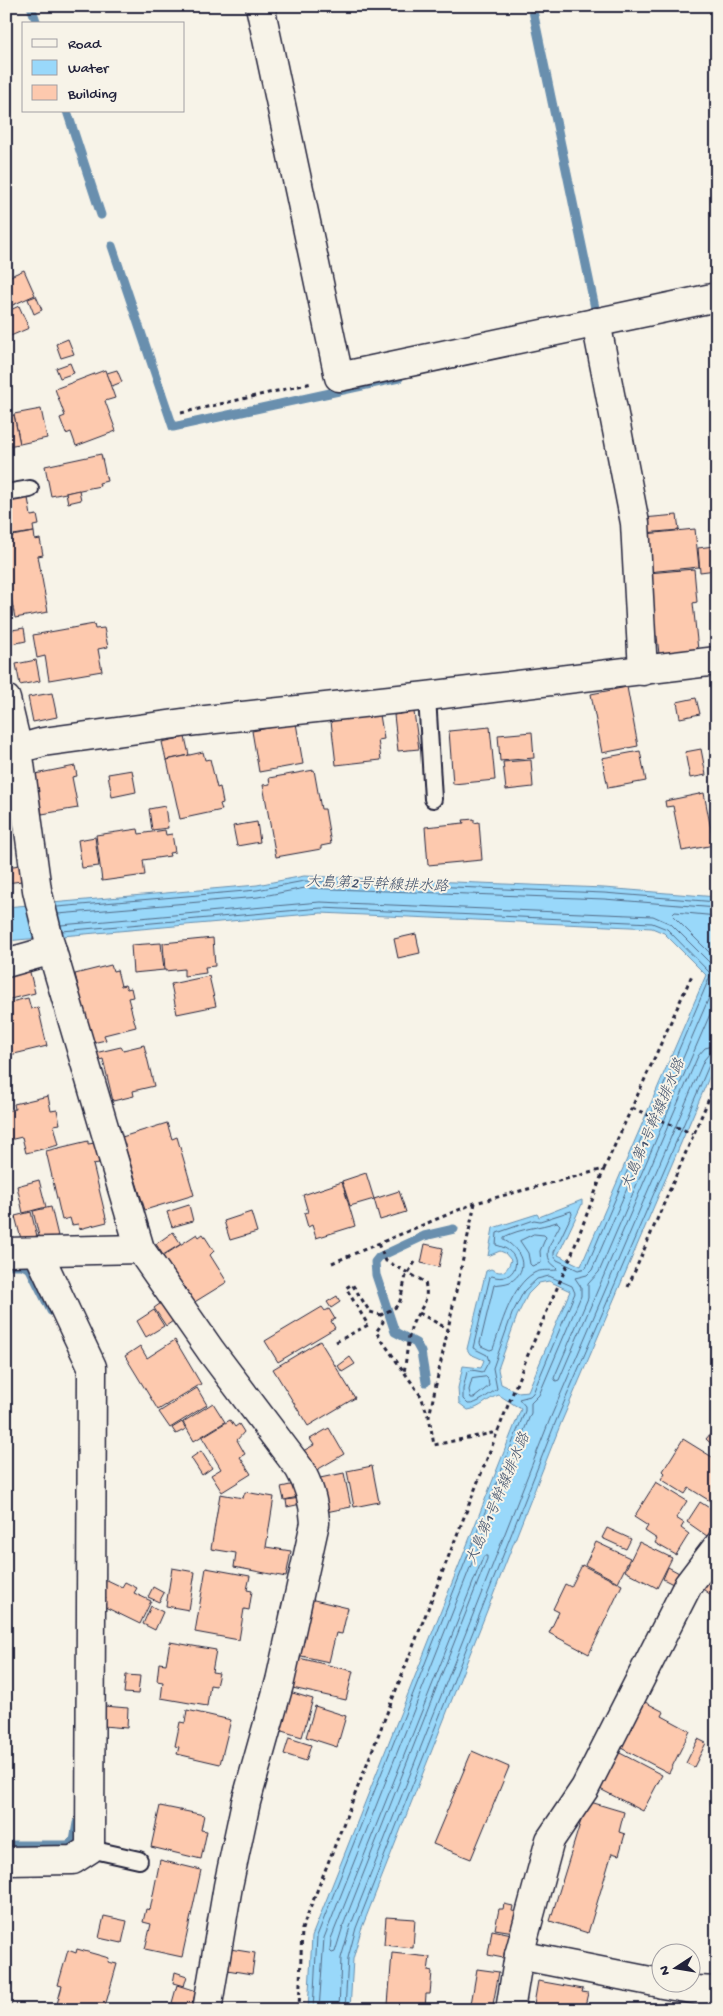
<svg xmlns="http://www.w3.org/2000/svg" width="723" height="2016" font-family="'Gochi Hand','Klee One',sans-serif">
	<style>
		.water { fill: #99d8fa; stroke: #698fae; fill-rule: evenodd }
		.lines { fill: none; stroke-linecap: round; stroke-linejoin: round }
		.shore { stroke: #526b87; stroke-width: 1 }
		.stream { stroke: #698fae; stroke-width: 9 }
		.building { fill: #fdc9ae; stroke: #22223b }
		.service-casing { stroke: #22223b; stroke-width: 20 }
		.minor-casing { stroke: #22223b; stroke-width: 31 }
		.path { stroke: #22223b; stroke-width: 3; stroke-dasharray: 4 4; stroke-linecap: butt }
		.service { stroke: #f7f3e8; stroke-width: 16 }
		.minor { stroke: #f7f3e8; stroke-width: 28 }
		.labels { text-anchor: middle; stroke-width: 4; stroke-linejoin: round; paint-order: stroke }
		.water-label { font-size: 15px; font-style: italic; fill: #40506b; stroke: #f7f3e8 }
	</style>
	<rect width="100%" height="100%" fill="#f7f3e8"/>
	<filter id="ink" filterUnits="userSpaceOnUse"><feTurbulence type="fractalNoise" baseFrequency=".02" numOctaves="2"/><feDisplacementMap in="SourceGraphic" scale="10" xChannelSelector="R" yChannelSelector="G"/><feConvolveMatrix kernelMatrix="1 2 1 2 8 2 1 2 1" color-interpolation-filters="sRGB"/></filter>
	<g filter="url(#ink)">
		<path class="water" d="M304,876L604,888L717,897V1059L561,1423L361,1930L353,1959L350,2010H308L312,1936L521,1409L499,1395C486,1399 482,1408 468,1410L459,1403L458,1388L463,1366L481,1368L484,1360L470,1354L467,1349L486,1271L491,1269C502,1275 507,1272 511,1260L505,1253L500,1251L488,1256L493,1228L537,1214L539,1217L582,1200V1204L558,1255L581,1266L706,975L664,933L652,928L321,913L6,941V907L257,885ZM549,1281L570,1291L528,1391L518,1392L501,1384L498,1369L517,1316L528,1294L539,1283Z"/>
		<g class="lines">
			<g class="shore">
				<path d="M57,907L257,890L304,881L604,893L717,902"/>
				<path d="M58,914L258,897L305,888L604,899L717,908"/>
				<path d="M717,916L675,912L672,915L717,960"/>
				<path d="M61,925L320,902L653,916L671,924L714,967L717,973"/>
				<path d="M62,931L321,908L652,923L667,929L711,974L586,1268L578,1270L557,1260L554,1256V1252L572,1214L571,1211L540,1221L534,1220L497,1233L496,1245C529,1253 515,1285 492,1276L490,1277L473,1348L487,1355L489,1361L483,1372L472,1370L467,1372L463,1389V1399L468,1404C477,1405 489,1394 497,1389L493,1368L512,1314L524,1291L537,1279L549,1276L572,1286L575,1293L533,1393L530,1396L519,1399L525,1406V1411L317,1936L313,2010"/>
				<path d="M717,998L599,1272L588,1284V1298L554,1378L556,1381L559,1380L698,1056L705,1048L717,1045"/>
				<path d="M557,1222L560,1225C554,1238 539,1256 556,1267L557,1270C550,1271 541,1269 534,1273C511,1286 501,1326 493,1349L490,1350L481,1346L480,1343L494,1285C499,1284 505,1284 510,1282C531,1270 521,1249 504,1240V1237C521,1228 539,1228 557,1222Z"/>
				<path d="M534,1234L544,1235L546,1237L540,1251L541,1263L532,1266L530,1264L528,1253L520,1241Z"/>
				<path d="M486,1377L488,1379L489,1386L474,1398H471L469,1390L472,1379Z"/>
				<path d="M484,1556H487V1559L344,1923L335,1952L332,1953L330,1951L331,1939Z"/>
				<path d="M319,2010L324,1938L531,1413V1403L539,1395L581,1296V1287L575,1278L587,1275L592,1270L717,979"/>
				<path d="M339,2010L341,1958L350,1927L550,1419L704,1060L709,1054L717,1053"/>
				<path d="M345,2010L348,1958L356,1928L556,1421L710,1063L717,1059"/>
			</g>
			<g class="stream">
				<path d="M31,6L37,24"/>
				<path d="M532,6L595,308"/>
				<path d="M67,111L101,215"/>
				<path d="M112,246L173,427L399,378"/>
				<path d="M11,1265H22L30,1269L51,1311"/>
				<path d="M426,1382L421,1352L416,1343L395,1332L376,1275L375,1262L379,1257L424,1236L454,1229"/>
				<path d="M6,1845H68L74,1840L77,1823"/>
			</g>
		</g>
		<g class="building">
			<path d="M24,270L35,295L6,308V278Z"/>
			<path d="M36,296L42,310L34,314L28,299Z"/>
			<path d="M19,306L29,328L6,338V312Z"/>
			<path d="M68,339L74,354L61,358L56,344Z"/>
			<path d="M70,363L74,373L60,378L56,368Z"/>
			<path d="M105,370L115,398L105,401L116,431L76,446L71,432L66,434L60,418L65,416L55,389Z"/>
			<path d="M117,370L122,382L112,386L107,373Z"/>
			<path d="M41,409L47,438L20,444L14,414Z"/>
			<path d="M14,415L20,444L6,446V417Z"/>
			<path d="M101,454L107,481L99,483L100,486L51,496L45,466Z"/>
			<path d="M79,490L81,500L68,503L66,493Z"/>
			<path d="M28,498L31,516L37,515L39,525L33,526L34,532L6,536V502Z"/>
			<path d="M677,515L679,530L644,533L643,518Z"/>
			<path d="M695,529L699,567L648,572L645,534Z"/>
			<path d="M34,532L35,540L40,539L43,555L38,556L48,612L15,618L9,587L6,588V537Z"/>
			<path d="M714,546L716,570L700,572L698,548Z"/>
			<path d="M694,569L697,602L693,603L698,650L659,654L657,636H653L648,573Z"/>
			<path d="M94,624L95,629L104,628L108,647L98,649L102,671L49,680L45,656L37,658L33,635Z"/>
			<path d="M24,628L26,641L7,645L6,631Z"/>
			<path d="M36,660L40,681L20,685L16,664Z"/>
			<path d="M627,687L638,746L602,753L591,694Z"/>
			<path d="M52,693L57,717L33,722L28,697Z"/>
			<path d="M696,698L700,714L680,718L677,702Z"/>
			<path d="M414,712L419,749L398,751L394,715Z"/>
			<path d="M380,715L384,739L378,740L381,760L336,765L331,721Z"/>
			<path d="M296,723L303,764L259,772L252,731Z"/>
			<path d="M490,727L495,780L453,784L449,731Z"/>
			<path d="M532,732L534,758L500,761L498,735Z"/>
			<path d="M185,737L189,755L166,760L162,742Z"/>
			<path d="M701,749L706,775L690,778L685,752Z"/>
			<path d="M640,751L646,781L608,788L602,758Z"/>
			<path d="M203,752L205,760L210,759L217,788L220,787L223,803L220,804L222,810L180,819L167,760Z"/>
			<path d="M531,760L533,787L506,790L503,762Z"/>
			<path d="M75,766L77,776L72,777L78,808L42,814L35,774Z"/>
			<path d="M132,770L136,792L112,797L108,774Z"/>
			<path d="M314,770L321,809H325L331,844L321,846V849L276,857L263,785L270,784L269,778Z"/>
			<path d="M704,793L714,845L682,851L673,806L666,807L665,801Z"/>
			<path d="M165,806L168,828L152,830L149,809Z"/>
			<path d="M6,807L12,854H6Z"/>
			<path d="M474,819V823L479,822L482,860L428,865L425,827L464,823L463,820Z"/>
			<path d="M257,822L260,842L237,846L233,826Z"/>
			<path d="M138,829L139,834L165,830L166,835L172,834L175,852L169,853L170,856L143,860L145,875L102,881L96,835Z"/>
			<path d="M95,837L99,866L82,868L78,840Z"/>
			<path d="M20,865L22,881L6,883V867Z"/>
			<path d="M416,934L420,953L398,958L394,939Z"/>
			<path d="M213,938L215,966L205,967L206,973L184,976V969L165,971L163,943Z"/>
			<path d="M161,943L164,970L133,973L131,945Z"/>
			<path d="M111,965L113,971L117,970L121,986L125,985L127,989L131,988L133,997L128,998L136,1027L104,1035L106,1040L92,1043L75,974Z"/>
			<path d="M29,968L35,993L6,1000V974Z"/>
			<path d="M209,976L216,1006L177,1014L171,984Z"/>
			<path d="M28,998L31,1009L38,1007L47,1046L6,1056V1003Z"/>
			<path d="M144,1045L154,1086L133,1091L134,1096L113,1101L103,1059L96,1061L95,1053L121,1047L123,1050Z"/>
			<path d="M48,1096L51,1111L57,1110L60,1124L54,1125L59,1145L26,1153L22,1137L9,1140L6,1129V1111L15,1109L14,1104Z"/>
			<path d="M167,1123L172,1139L177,1137L194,1195L145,1210L122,1137Z"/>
			<path d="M88,1141V1144L95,1143L99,1163L93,1164L107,1222L79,1229L78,1224L72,1225L70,1218L62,1220L46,1151Z"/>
			<path d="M366,1173L374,1199L350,1206L342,1181Z"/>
			<path d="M39,1180L46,1207L23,1213L17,1186Z"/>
			<path d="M342,1182L355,1226L316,1238L312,1225L308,1227L304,1213L308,1212L303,1195Z"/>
			<path d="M399,1191L406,1212L380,1220L374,1199Z"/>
			<path d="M189,1205L193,1221L172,1227L167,1212Z"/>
			<path d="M51,1207L58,1236L40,1240L33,1211Z"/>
			<path d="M31,1212L37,1236L21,1239L15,1216Z"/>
			<path d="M251,1212L257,1232L230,1240L224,1221Z"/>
			<path d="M173,1232L181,1244L163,1255L156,1244Z"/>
			<path d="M197,1234L199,1237L203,1234L214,1251L210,1255L227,1282L193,1303L163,1256Z"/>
			<path d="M425,1244L443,1248L439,1267L421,1263Z"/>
			<path d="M337,1296L340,1302L331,1308L327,1302Z"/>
			<path d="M161,1303L173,1321L166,1326L154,1308Z"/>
			<path d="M322,1307L325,1311L329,1309L335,1319L331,1321L335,1328L278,1362L265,1341Z"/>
			<path d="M154,1310L164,1326L146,1337L137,1321Z"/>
			<path d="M175,1340L201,1384L158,1410L125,1356L140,1346L147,1358Z"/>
			<path d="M320,1341L355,1398L308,1426L273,1369Z"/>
			<path d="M350,1357L355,1364L342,1372L338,1366Z"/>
			<path d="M197,1388L207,1405L170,1428L159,1412Z"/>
			<path d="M213,1403L225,1422L194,1441L183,1422Z"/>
			<path d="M230,1420L235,1427L239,1424L244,1432L237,1440L245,1454L240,1457L251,1474L222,1492L211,1475L221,1469L202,1437Z"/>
			<path d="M182,1422L186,1429L176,1434L172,1428Z"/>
			<path d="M717,1426V1449L706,1439Z"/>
			<path d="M329,1428L344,1454L315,1471L303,1451L314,1445L310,1439Z"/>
			<path d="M683,1439L717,1460V1490L710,1501L689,1488L685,1494L661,1479L665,1473L663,1471Z"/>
			<path d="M201,1451L212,1468L202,1475L191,1458Z"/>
			<path d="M372,1466L379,1502L354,1507L347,1471Z"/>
			<path d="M344,1473L351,1507L326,1512L320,1478Z"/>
			<path d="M656,1482L687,1501L676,1518L684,1523L681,1528L689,1534L676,1555L655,1543L657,1539L645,1531L648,1526L634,1517Z"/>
			<path d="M295,1484L298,1497L284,1500L281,1487Z"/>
			<path d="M245,1492L274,1497L266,1547L291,1551L286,1577L234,1567L236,1553L211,1549L220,1494L243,1498Z"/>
			<path d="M300,1498L301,1504L287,1507L286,1500Z"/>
			<path d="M700,1502L717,1513V1520L707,1536L687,1522Z"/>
			<path d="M607,1528L631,1539L626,1549L602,1538Z"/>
			<path d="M596,1542L630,1558L618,1582L585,1565Z"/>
			<path d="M639,1542L672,1558L657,1588L625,1571Z"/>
			<path d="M582,1565L622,1585L589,1654L549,1633L559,1612L553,1609L565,1584L571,1587Z"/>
			<path d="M668,1567L681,1574L675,1585L663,1579Z"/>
			<path d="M172,1568L195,1572L189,1610L166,1606Z"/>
			<path d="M206,1568L250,1576L247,1590L252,1591L249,1610L244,1609L239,1640L195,1632Z"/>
			<path d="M708,1577L717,1584V1588L711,1595L700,1587Z"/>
			<path d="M103,1578L122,1587L125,1582L137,1588L134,1593L151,1601L140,1624L103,1606L106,1598L103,1596Z"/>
			<path d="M153,1587L164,1593L159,1602L148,1597Z"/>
			<path d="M310,1599L348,1608L342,1634L336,1633L329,1662L297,1655Z"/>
			<path d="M151,1606L163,1612L155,1630L143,1624Z"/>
			<path d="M170,1642L216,1650L212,1672L219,1673L216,1686L210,1685L207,1706L161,1698L163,1682L157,1681L159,1663L166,1664Z"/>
			<path d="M295,1657L353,1671L346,1700L288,1687Z"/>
			<path d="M126,1675L140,1676L138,1694L124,1693Z"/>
			<path d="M286,1691L313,1699L302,1737L275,1729Z"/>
			<path d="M645,1702L664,1712L662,1716L690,1731L669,1773L621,1748Z"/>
			<path d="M104,1706L128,1708L127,1728L103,1726Z"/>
			<path d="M315,1706L346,1716L337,1747L306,1737Z"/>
			<path d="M187,1710L231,1720L220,1764L177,1754L179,1747L175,1746L180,1722L185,1723Z"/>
			<path d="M289,1738L311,1745L306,1761L284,1754Z"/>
			<path d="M698,1739L706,1743L694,1767L686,1763Z"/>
			<path d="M472,1751L509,1767L471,1859L433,1844Z"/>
			<path d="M618,1752L662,1775L643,1811L600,1789Z"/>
			<path d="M587,1801L624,1812L619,1832L625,1834L619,1855L612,1853L588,1933L550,1921Z"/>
			<path d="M160,1806L204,1815L201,1830L207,1831L201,1859L151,1847Z"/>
			<path d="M160,1860L201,1870L182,1957L145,1949L151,1924L143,1922L146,1909L150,1910Z"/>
			<path d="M504,1904L513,1906L512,1911L518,1912L514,1932L495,1929L499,1909H503Z"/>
			<path d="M104,1916L127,1921L122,1943L99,1938Z"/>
			<path d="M386,1917L415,1919L413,1948L384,1945Z"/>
			<path d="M492,1930L512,1934L508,1959L488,1955Z"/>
			<path d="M77,1949L109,1958L108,1962L117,1964L104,2010H76L57,2004L62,1986L58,1985L68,1950L76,1953Z"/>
			<path d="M230,1949L255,1953L252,1974L227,1970Z"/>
			<path d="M392,1953L430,1957L428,1971L432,1972L430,1994H426L425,2009L388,2005Z"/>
			<path d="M477,1969L499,1972L492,2010H470Z"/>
			<path d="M175,1972L187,1976L184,1986L173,1983Z"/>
			<path d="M538,1981L583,1989L582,1992L588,1993L584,2010H533Z"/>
			<path d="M177,1985L196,1991L191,2008L172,2003Z"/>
		</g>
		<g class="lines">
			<defs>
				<g id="service">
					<path d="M6,493L30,489"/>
					<path d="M427,696L433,799"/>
					<path d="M90,1849L139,1860"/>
				</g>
				<g id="minor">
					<path d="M260,6L339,377L717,297"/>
					<path d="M596,322L635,523L643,671"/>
					<path d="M6,699L18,749L37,890L50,944L140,1249L211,1351L299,1468C310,1486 314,1503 315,1523L280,1681L246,1802L228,1886L207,2010"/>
					<path d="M18,749L43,742L197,721L427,696L717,661"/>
					<path d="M6,963L52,950"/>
					<path d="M6,1252L140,1249"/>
					<path d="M6,1861L73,1860L90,1849L92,1367L38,1252"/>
					<path d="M519,1955L660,1983"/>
					<path d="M662,1984L697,1990L717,1991"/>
					<path d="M510,2010L519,1955L550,1840L585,1788L688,1585L717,1547"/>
				</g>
			</defs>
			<use href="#service" class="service-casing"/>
			<use href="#minor" class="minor-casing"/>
			<g class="path">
				<path d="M181,413L312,383"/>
				<path d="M632,1108L693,1134"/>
				<path d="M475,1203L429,1417L434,1445L497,1432"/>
				<path d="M378,1244L386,1261L425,1282C430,1305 420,1306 412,1325C407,1339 407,1357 404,1372"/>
				<path d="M415,1262L406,1276L400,1301L396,1307L381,1315L383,1322L376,1332L421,1396L428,1416"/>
				<path d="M332,1263L475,1203L604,1169L692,975"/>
				<path d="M628,1287L717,1080"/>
				<path d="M419,1313L448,1329"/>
				<path d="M336,1342L368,1325L346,1288L352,1284L370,1312L381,1315"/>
				<path d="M299,2010L302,1929L527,1357L571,1256L604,1169"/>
			</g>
			<use href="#service" class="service"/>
			<use href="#minor" class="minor"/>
		</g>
	</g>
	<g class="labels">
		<g class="water-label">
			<text transform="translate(377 883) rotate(2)" y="5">大島第2号幹線排水路</text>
			<text transform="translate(652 1124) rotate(-67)" y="5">大島第1号幹線排水路</text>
			<text transform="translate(497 1498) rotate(-67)" y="5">大島第1号幹線排水路</text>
		</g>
	</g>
	<rect width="723" height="2016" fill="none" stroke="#f7f3e8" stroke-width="25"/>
	<rect x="12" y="12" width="698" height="1991" fill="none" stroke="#22223b" stroke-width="2" filter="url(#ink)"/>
	<rect x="22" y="22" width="162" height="90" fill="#f7f3e8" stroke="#a29fa3"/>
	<rect x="32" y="39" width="25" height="8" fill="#f7f3e8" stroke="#a29fa3"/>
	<text x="68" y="48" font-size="15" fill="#22223b">Road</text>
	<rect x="32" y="60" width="25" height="15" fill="#99d8fa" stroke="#a29fa3"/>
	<text x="68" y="72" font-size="15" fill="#22223b">Water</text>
	<rect x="32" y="85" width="25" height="15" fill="#fdc9ae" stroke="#a29fa3"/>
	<text x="68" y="98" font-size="15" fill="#22223b">Building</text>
	<g transform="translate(676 1968) rotate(258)"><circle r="24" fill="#f7f3e8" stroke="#a29fa3"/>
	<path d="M0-4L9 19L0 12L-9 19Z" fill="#22223b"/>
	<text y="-8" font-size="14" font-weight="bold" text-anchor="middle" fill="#22223b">N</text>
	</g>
</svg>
